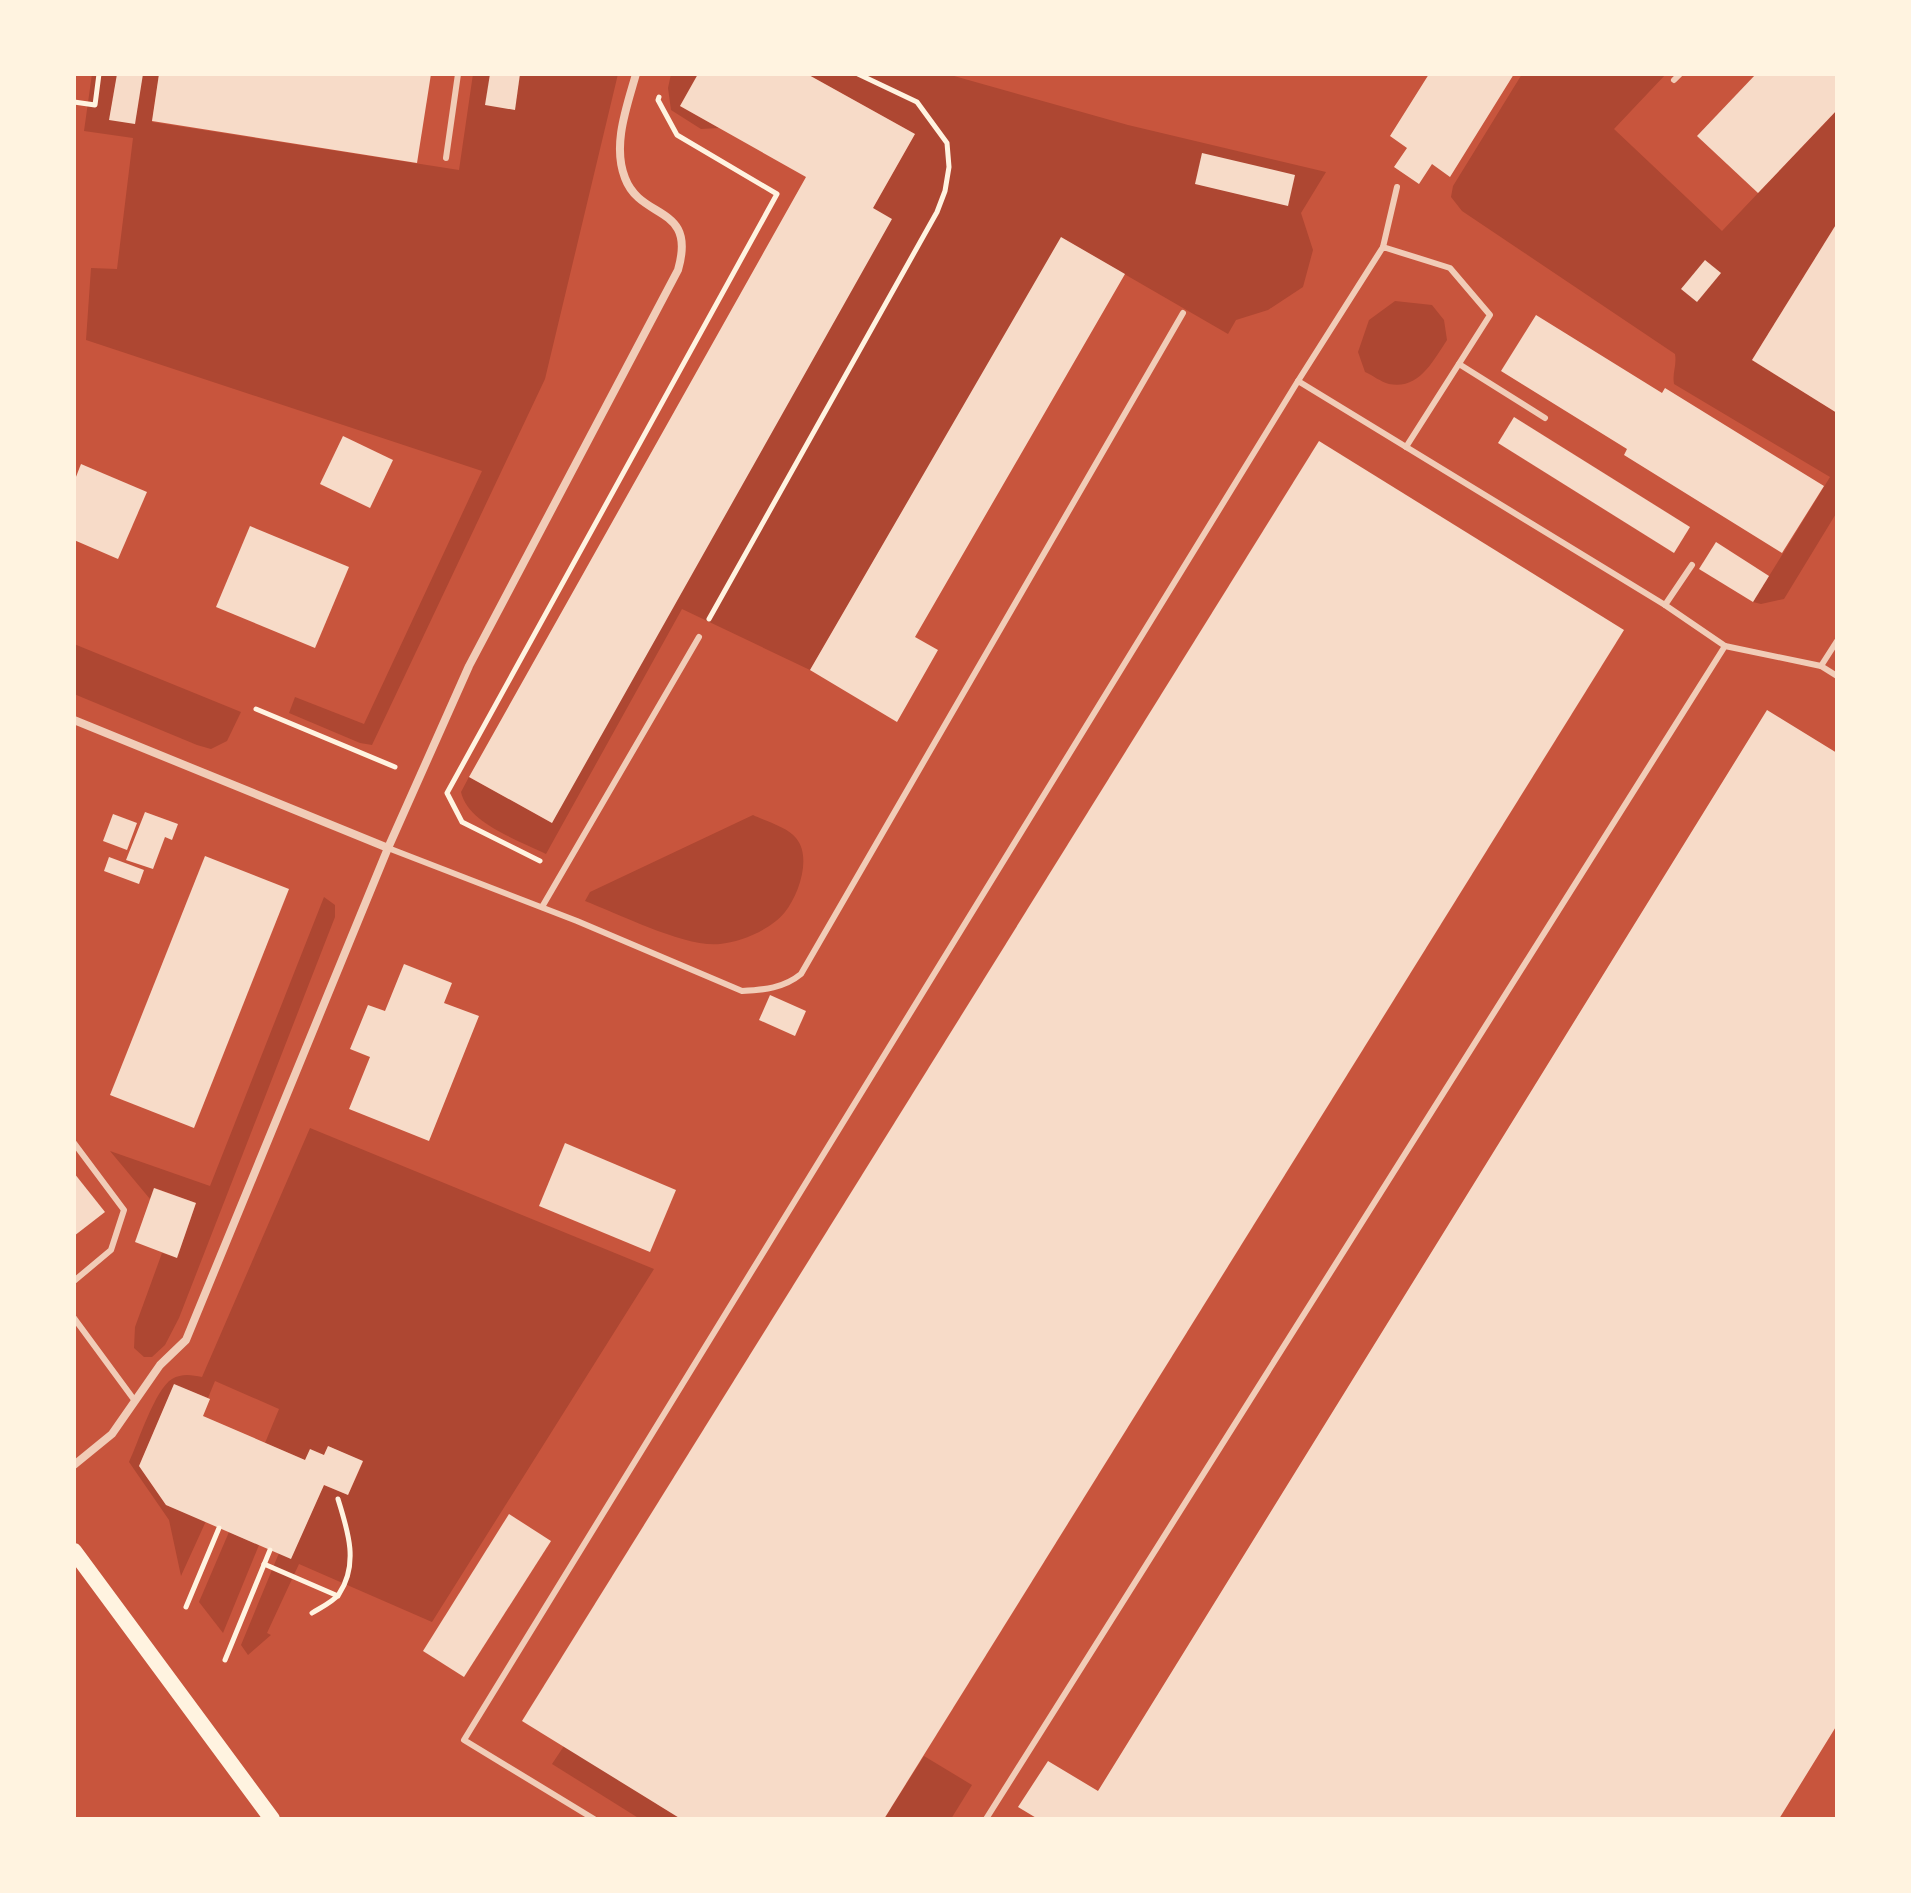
<svg xmlns="http://www.w3.org/2000/svg" width="1911" height="1893" font-family="'Fira Sans',sans-serif">
	<style>
		.green { fill: #ae4732 }
		.building { fill: #f7dbc8 }
		.lines { fill: none; stroke-linecap: round; stroke-linejoin: round }
		.path { stroke: #fff3e0; stroke-width: 5 }
		.service { stroke: #f1ccb7; stroke-width: 6 }
		.minor { stroke: #f1ccb7; stroke-width: 8 }
		.secondary { stroke: #fff3e0; stroke-width: 16 }
	</style>
	<rect width="100%" height="100%" fill="#c8553d"/>
	<g class="green">
		<path d="M92,74H159L152,122L459,170L473,74H618L545,379L372,745L360,743L289,713L295,697L364,724L482,471L86,340L91,268L117,269L133,138L84,131Z"/>
		<path d="M671,74H698L680,106L719,128L701,129L671,110L668,88Z"/>
		<path d="M807,74H947L1128,125L1326,172L1301,213L1313,250L1303,287L1268,310L1236,320L1228,334L1062,238L810,670L682,609L546,854C519,840 468,824 461,792L469,777L552,823L873,208L915,134Z"/>
		<path d="M1522,74H1666L1614,129L1722,231L1837,110V223L1752,360L1837,413V512L1784,599L1761,604L1753,602L1830,477L1674,384C1672,373 1677,366 1675,354L1462,211L1451,197L1453,186Z"/>
		<path d="M1395,301L1432,305L1444,320L1447,340C1433,361 1419,390 1389,384C1381,382 1372,375 1365,372L1358,352L1369,320Z"/>
		<path d="M74,644L241,712L227,741L211,749L197,745L74,694Z"/>
		<path d="M753,815C765,821 788,827 796,838C812,857 799,894 785,912C772,929 741,942 720,944C686,948 619,914 585,901L590,892Z"/>
		<path d="M324,897L335,905V917L179,1318L165,1345L152,1357H144L134,1348L135,1327L162,1253L177,1257L196,1203L155,1188L150,1199L110,1151L210,1186Z"/>
		<path d="M310,1128L654,1269L432,1622L299,1564L267,1633L271,1635L248,1655L241,1645L279,1553L291,1558L324,1485L348,1495L363,1462L328,1446L324,1455L305,1460L265,1443L279,1409L215,1381L208,1398L174,1385L139,1466L166,1505L206,1521L181,1576L169,1520L129,1462C138,1443 155,1389 172,1379C182,1373 192,1375 202,1377Z"/>
		<path d="M229,1532L259,1545L223,1633L199,1602Z"/>
		<path d="M564,1746L681,1819H640L552,1764Z"/>
		<path d="M924,1756L972,1785L951,1819H884Z"/>
	</g>
	<g class="building">
		<path d="M117,74H143L135,124L109,120Z"/>
		<path d="M159,74H431L417,163L152,121Z"/>
		<path d="M490,74H520L515,110L485,105Z"/>
		<path d="M698,74H807L915,134L873,208L892,219L552,823L469,777L806,177L680,106Z"/>
		<path d="M1429,74H1514L1450,177L1432,164L1419,184L1394,167L1407,148L1390,136Z"/>
		<path d="M1756,74H1837V110L1758,193L1697,136Z"/>
		<path d="M1202,153L1295,175L1288,206L1195,184Z"/>
		<path d="M1837,223V413L1752,360Z"/>
		<path d="M1061,237L1125,274L915,637L938,650L897,722L810,670Z"/>
		<path d="M1705,260L1721,273L1697,302L1681,289Z"/>
		<path d="M1536,315L1662,393L1665,388L1824,486L1782,553L1624,455L1627,449L1501,371Z"/>
		<path d="M1514,417L1690,527L1674,553L1498,443Z"/>
		<path d="M343,436L393,460L370,508L320,484Z"/>
		<path d="M1319,441L1624,630L884,1819H681L522,1721Z"/>
		<path d="M81,464L147,492L118,559L74,540V482Z"/>
		<path d="M250,526L349,567L315,648L216,607Z"/>
		<path d="M1716,542L1769,576L1753,602L1699,569Z"/>
		<path d="M1767,710L1837,753V1725L1779,1819H1038L1018,1807L1048,1761L1098,1791Z"/>
		<path d="M145,812L178,824L172,840L165,837L153,869L126,860Z"/>
		<path d="M113,814L137,823L127,850L103,841Z"/>
		<path d="M205,856L289,889L194,1128L110,1095Z"/>
		<path d="M109,857L144,870L139,884L104,871Z"/>
		<path d="M404,964L452,983L444,1003L479,1016L429,1141L349,1109L370,1057L350,1049L368,1005L385,1011Z"/>
		<path d="M770,995L806,1011L795,1036L759,1020Z"/>
		<path d="M565,1143L676,1190L650,1252L539,1206Z"/>
		<path d="M74,1173L105,1212L74,1236Z"/>
		<path d="M154,1188L196,1203L177,1258L135,1242Z"/>
		<path d="M174,1384L210,1399L203,1416L305,1460L310,1449L324,1455L328,1446L363,1461L348,1495L324,1485L291,1559L166,1505L139,1466Z"/>
		<path d="M509,1514L551,1541L464,1677L423,1651Z"/>
	</g>
	<g class="lines">
		<g class="path">
			<path d="M74,102L95,105L99,74"/>
			<path d="M709,619L937,212L945,191L949,167L947,143L917,102L858,74"/>
			<path d="M256,709L395,767"/>
			<path d="M540,861L462,822L447,793L777,194L677,135L658,100L659,97"/>
			<path d="M264,1564L338,1596"/>
			<path d="M186,1607L219,1528"/>
			<path d="M312,1613C320,1608 333,1602 339,1594C359,1564 348,1531 338,1499"/>
			<path d="M225,1660L270,1550"/>
		</g>
		<g class="service">
			<path d="M1674,80L1680,74"/>
			<path d="M446,158L458,74"/>
			<path d="M1383,247L1397,187"/>
			<path d="M1459,364L1545,418"/>
			<path d="M1298,381L1383,247L1450,268L1490,315L1406,447"/>
			<path d="M1665,605L1692,565"/>
			<path d="M1821,666L1837,676"/>
			<path d="M388,848L577,921L742,991C764,990 784,988 801,974L1183,313"/>
			<path d="M542,907L699,637"/>
			<path d="M74,1143L124,1210L111,1250L74,1281"/>
			<path d="M74,1318L135,1401"/>
			<path d="M594,1819L464,1740L1298,381L1665,605L1725,646"/>
			<path d="M986,1819L1725,646L1821,666L1837,641"/>
		</g>
		<g class="minor">
			<path d="M74,720L388,848"/>
			<path d="M74,1465L112,1434L160,1365L186,1340L388,848L469,666L678,270C697,204 641,221 625,178C612,145 627,106 636,74"/>
		</g>
		<path class="secondary" d="M74,1551L272,1819"/>
	</g>
	<rect width="1911" height="1893" fill="none" stroke="#fff3e0" stroke-width="152"/>
</svg>
